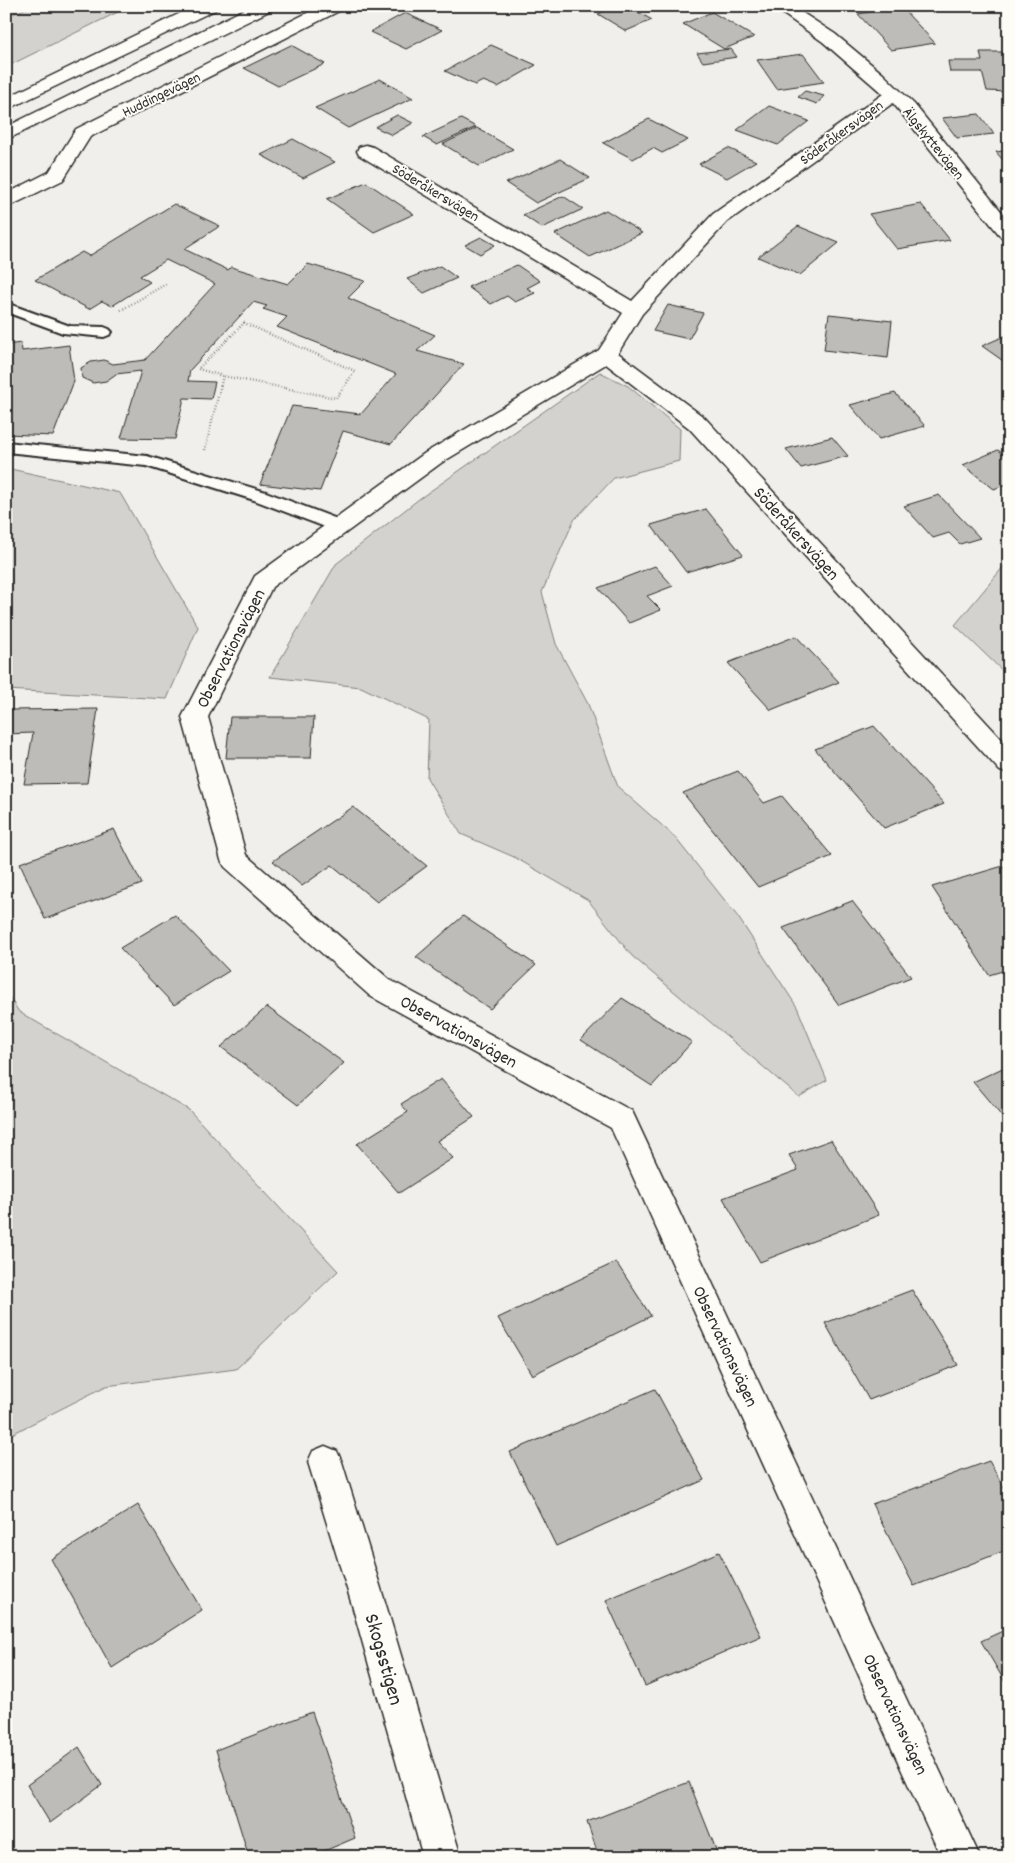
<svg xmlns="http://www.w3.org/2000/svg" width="1015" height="1863" font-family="Dekko,sans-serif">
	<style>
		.green { fill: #d3d2cf; stroke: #7f7e7d }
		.building { fill: #bdbcb8; stroke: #2b2b2b }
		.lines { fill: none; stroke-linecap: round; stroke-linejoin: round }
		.lane-casing { stroke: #2b2b2b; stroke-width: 4 }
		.street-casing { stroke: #2b2b2b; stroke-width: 3 }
		.primary-casing { stroke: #2b2b2b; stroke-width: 3 }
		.path { stroke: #2b2b2b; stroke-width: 2.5; stroke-dasharray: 0.5 2.5; stroke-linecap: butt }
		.lane { fill: #fdfcf7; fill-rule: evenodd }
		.street { fill: #fdfcf7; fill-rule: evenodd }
		.primary { fill: #fdfcf7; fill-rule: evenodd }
		.labels { text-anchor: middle; stroke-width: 4; stroke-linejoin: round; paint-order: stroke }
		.far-street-label { font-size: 15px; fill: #2b2b2b; stroke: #fdfcf7 }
		.street-label { font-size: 18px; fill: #2b2b2b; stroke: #fdfcf7 }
		.near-street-label { font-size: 21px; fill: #2b2b2b; stroke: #fdfcf7 }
	</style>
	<rect width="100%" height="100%" fill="#f0efeb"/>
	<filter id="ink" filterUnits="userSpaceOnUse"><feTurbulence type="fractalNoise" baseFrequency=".02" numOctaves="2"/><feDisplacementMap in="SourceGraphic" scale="10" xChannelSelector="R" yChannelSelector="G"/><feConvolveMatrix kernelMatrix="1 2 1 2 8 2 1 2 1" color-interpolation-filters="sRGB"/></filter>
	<g filter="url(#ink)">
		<g class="green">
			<path d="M31,6H114L126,8L6,67V17Z"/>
			<path d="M600,372L628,386L680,429L679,461L614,478L574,520L542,592L556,644L588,704L618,787L673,835L738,917L797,1007L827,1080L799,1097L632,956L588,900L514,857L461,834L427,778L429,720L361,687L270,677L336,564L419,499Z"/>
			<path d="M6,468L120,493L198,627L167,699L6,690Z"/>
			<path d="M1009,560V677L955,625Z"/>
			<path d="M6,992L19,1012L189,1110L338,1271L236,1369L106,1386L6,1437Z"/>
		</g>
		<g class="building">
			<path d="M617,6H628L652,20L626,31L598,14Z"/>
			<path d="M901,7L935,43L891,50L858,14Z"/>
			<path d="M712,12L754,37L724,49L683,24Z"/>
			<path d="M405,13L442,30L406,49L370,32Z"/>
			<path d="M291,45L325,64L278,86L244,68Z"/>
			<path d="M491,45L536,65L498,87L483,81L475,85L445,71Z"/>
			<path d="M731,49L737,57L703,62L697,53Z"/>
			<path d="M980,52H1009V92L987,91L982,72H950L948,61H982Z"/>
			<path d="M803,54L824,82L777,89L757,60Z"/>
			<path d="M380,79L413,98L348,128L315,108Z"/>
			<path d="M805,91L824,96L817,104L798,97Z"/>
			<path d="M769,106L809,121L778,145L737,130Z"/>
			<path d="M979,114L994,134L957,138L942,118Z"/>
			<path d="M397,115L413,123L392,135L375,127Z"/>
			<path d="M461,119L476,127L437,145L423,137Z"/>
			<path d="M649,119L688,140L662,153L653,148L633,159L603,143Z"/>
			<path d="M477,128L513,149L479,166L443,144Z"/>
			<path d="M293,139L335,162L303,178L261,155Z"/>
			<path d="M728,148L756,161L727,178L699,164Z"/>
			<path d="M1009,150V166H1008L996,152Z"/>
			<path d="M560,159L590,178L536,203L506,183Z"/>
			<path d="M366,182L414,214L374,232L327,199Z"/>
			<path d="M563,196L583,209L542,228L523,215Z"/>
			<path d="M174,204L220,226L184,249L228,270L231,267L288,284L308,264L365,281L348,298L435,335L417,351L464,364L391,444L343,431L320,491L260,484L292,406L361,414L396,374L277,327L287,317L263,309L267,306L253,302L190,370L188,381L215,382L211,399L184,398L175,439L121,438L141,371L116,374L106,381L93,383L82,378L81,368L91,362L104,360L113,364L145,360L215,284L166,260L140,276L150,282L112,306L102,301L89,309L35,280L82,252L89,256Z"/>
			<path d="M921,204L950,240L897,249L869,214Z"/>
			<path d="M606,210L642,233L590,257L555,234Z"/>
			<path d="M798,226L839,243L800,275L758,257Z"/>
			<path d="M481,237L495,245L480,254L465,245Z"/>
			<path d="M517,265L540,281L527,288L535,293L515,302L507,296L491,304L468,287Z"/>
			<path d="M440,266L457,278L424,293L407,279Z"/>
			<path d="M668,305L703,313L689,339L653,331Z"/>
			<path d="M829,314L892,321L888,358L824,350Z"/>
			<path d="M1009,334V365L982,346Z"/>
			<path d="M21,343L22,351L69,345L74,381L53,436L6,434V345Z"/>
			<path d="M895,393L925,426L879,439L850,405Z"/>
			<path d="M832,437L848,456L801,468L786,449Z"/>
			<path d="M998,450L1009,458V483L994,489L963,465Z"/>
			<path d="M939,495L980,538L960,544L949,533L933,538L904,506Z"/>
			<path d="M706,509L743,555L686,572L651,525Z"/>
			<path d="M655,566L673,586L647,596L661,610L629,623L598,588Z"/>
			<path d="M796,636L839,682L771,710L728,663Z"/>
			<path d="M98,709L87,783L24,784L33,733L6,734L7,710Z"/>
			<path d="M230,717H314L311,758H226Z"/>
			<path d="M874,726L944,804L884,828L815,749Z"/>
			<path d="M738,771L764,803L782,796L832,856L758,887L683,793Z"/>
			<path d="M353,807L427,866L377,902L332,865L302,886L273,861Z"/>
			<path d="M114,829L142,884L45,919L20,863Z"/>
			<path d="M1003,866L1009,874V969L989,975L932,887Z"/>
			<path d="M852,901L911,977L839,1005L783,928Z"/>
			<path d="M175,915L229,971L174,1005L120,948Z"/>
			<path d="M463,916L536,965L490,1009L416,957Z"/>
			<path d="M622,998L692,1042L652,1086L581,1040Z"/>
			<path d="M267,1007L344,1063L298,1105L221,1047Z"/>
			<path d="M1009,1065V1125L973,1082Z"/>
			<path d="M441,1079L474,1117L437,1141L453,1158L399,1193L357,1144L408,1112L401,1104Z"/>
			<path d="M831,1140L879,1215L760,1262L723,1198L798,1170L789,1155Z"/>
			<path d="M616,1262L651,1316L532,1375L498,1318Z"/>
			<path d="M912,1290L958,1365L869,1400L825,1323Z"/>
			<path d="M655,1389L704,1480L556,1546L510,1452Z"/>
			<path d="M989,1461L1009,1496V1549L914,1586L872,1504Z"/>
			<path d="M138,1505L202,1610L112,1668L51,1559Z"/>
			<path d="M719,1552L761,1636L645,1686L606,1600Z"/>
			<path d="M1009,1628V1689L981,1641Z"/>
			<path d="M312,1712L355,1838L310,1857H249L216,1750Z"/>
			<path d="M79,1747L102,1785L50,1823L27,1785Z"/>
			<path d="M689,1782L719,1857H599L587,1822Z"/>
		</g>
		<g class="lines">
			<defs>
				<g id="lane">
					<path d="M6,303L70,326L104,327L109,329L112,332L109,335L104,337L63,333L6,312Z"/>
					<path d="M6,442L147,456L266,492L345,522L347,526L345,530L339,531L333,530L254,500L146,466L6,452Z"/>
				</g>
				<g id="street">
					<path d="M321,6H343L341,10L90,137L63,180L6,208V194L49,172L76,129Z"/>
					<path d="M772,6H792L835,34L883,74L914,104L1009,221V240L1002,238L893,103L727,222L642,314L618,353L705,418L1009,747V773L1000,771L689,428L606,364L441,463L272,587L208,717L246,855L390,980L632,1111L980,1857H941L611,1128L370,996L225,867L221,860L182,717L255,576L425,453L599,350L623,313L359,155L357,151L359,147L366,145L373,147L632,301L713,214L883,94L823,42Z"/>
					<path d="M325,1446L337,1451L342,1462L386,1605L461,1857H423L352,1605L308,1462L313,1451Z"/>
				</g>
				<g id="primary">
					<path d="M195,6H217L215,10L6,110V98Z"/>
					<path d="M251,6H273L271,10L6,140V127Z"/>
				</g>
			</defs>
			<use href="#lane" class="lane-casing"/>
			<use href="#street" class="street-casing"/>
			<use href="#primary" class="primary-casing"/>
			<g class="path">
				<path d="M121,310L166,284"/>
				<path d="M244,323L355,371L336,398L223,376L198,369Z"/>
				<path d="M205,450L223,376"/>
			</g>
			<use href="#lane" class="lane"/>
			<use href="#street" class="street"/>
			<use href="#primary" class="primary"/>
		</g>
	</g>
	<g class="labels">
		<g class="far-street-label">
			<text transform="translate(161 94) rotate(-26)" y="5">Huddingevägen</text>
			<text transform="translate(841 132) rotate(-36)" y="5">Söderåkersvägen</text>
			<text transform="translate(934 143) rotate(51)" y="5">Älgskyttevägen</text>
			<text transform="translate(436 192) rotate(31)" y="5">Söderåkersvägen</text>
		</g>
		<g class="street-label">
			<text transform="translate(797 533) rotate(48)" y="6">Söderåkersvägen</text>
			<text transform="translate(230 648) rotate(-63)" y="6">Observationsvägen</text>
			<text transform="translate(459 1031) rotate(29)" y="6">Observationsvägen</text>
			<text transform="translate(726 1346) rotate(65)" y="6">Observationsvägen</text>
			<text transform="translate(896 1714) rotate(65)" y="6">Observationsvägen</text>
		</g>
		<g class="near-street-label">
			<text transform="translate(385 1659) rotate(74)" y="7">Skogsstigen</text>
		</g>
	</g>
	<rect width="1015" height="1863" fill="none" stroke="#fdfcf7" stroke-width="25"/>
	<rect x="12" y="12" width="990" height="1838" fill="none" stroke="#2b2b2b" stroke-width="2" filter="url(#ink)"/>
</svg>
